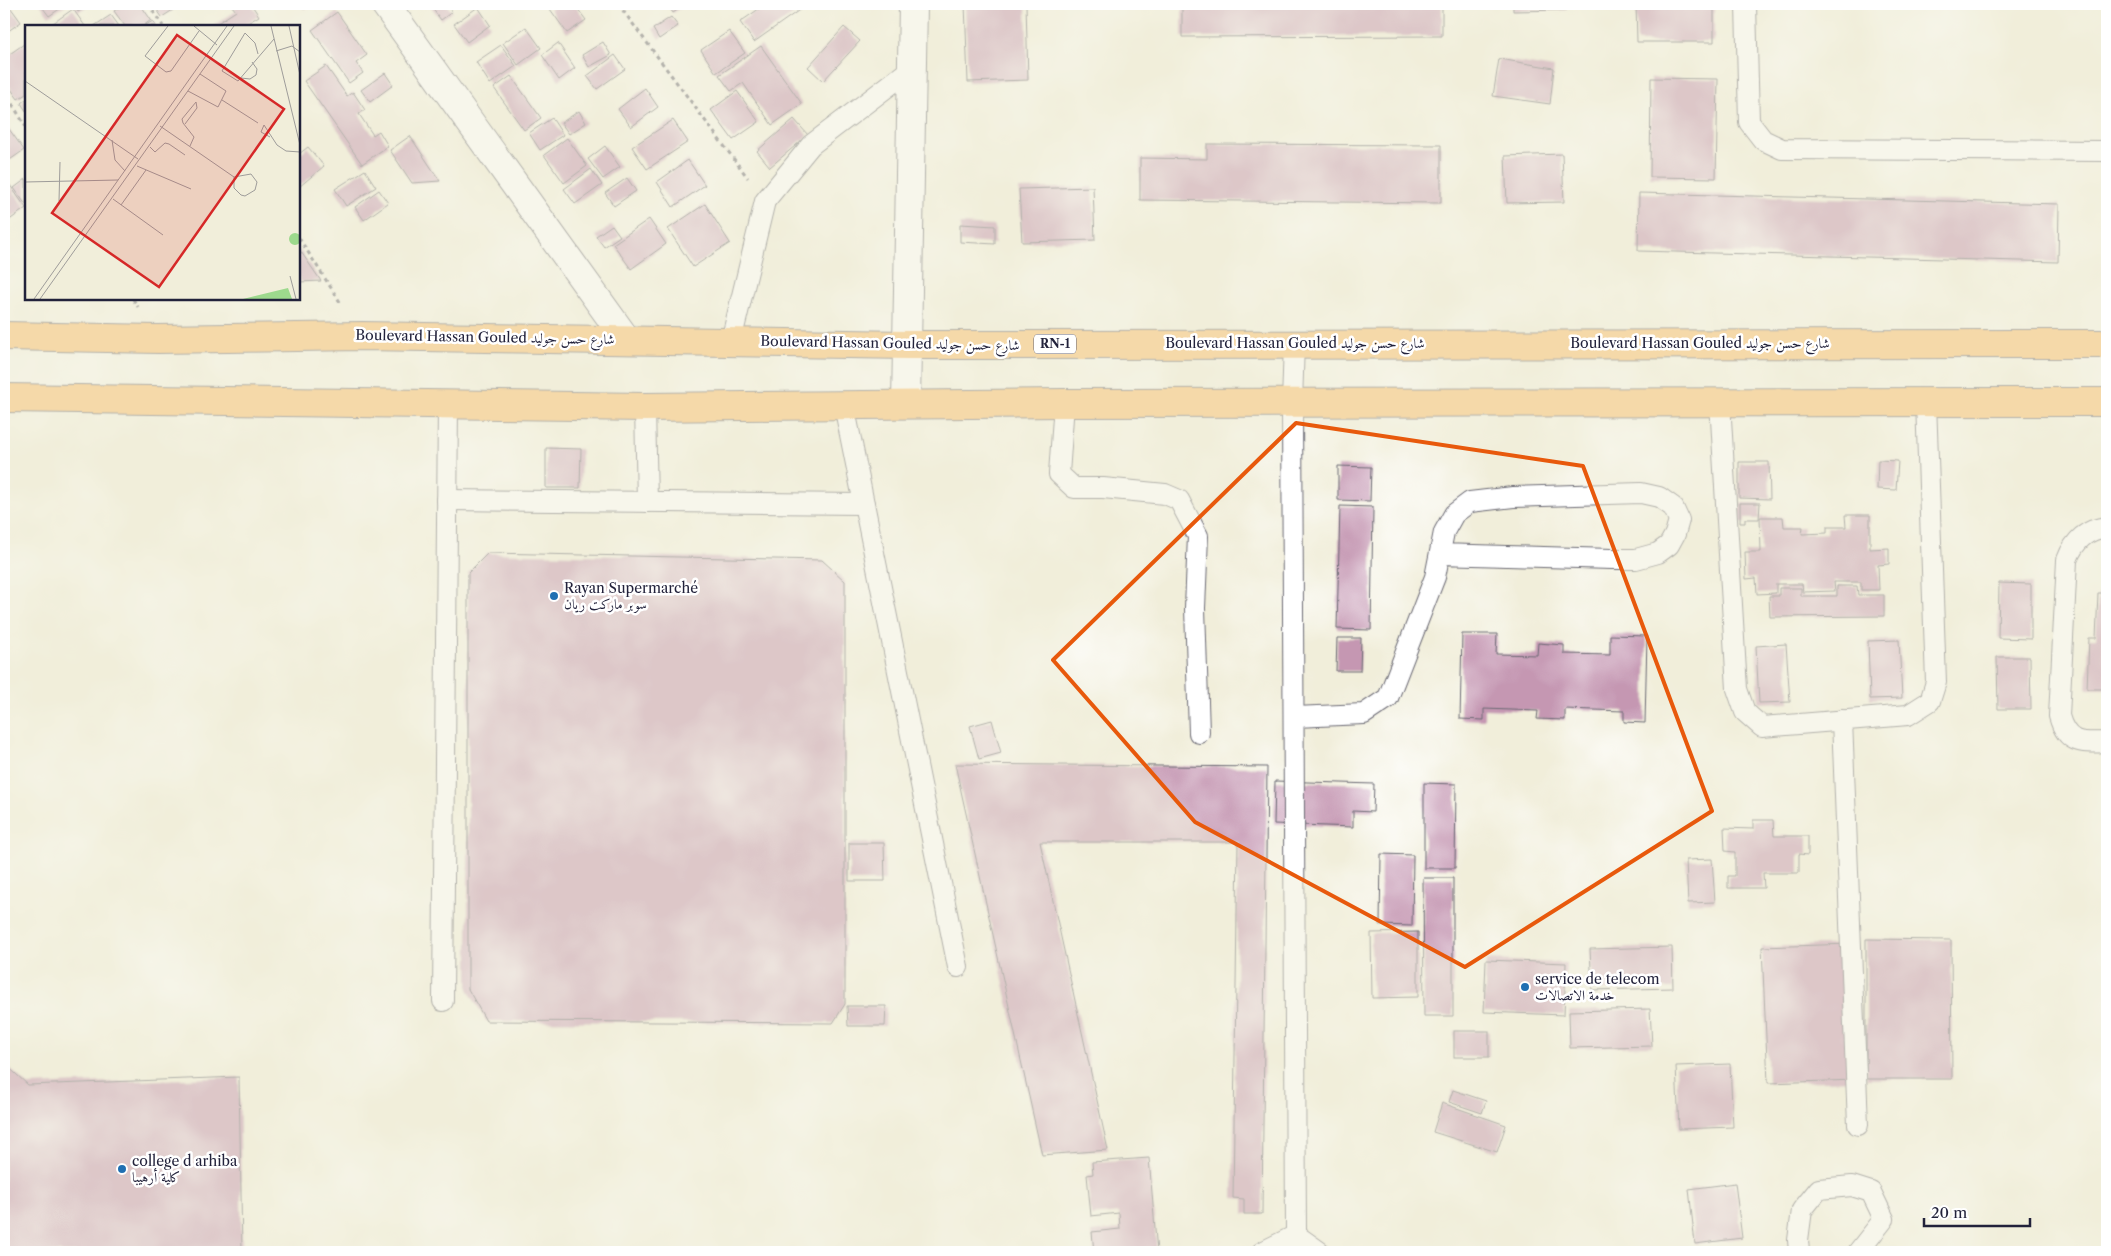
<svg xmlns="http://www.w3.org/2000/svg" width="2111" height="1256" font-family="'Libre Caslon Text',Amiri,serif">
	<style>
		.building { fill: #c597b2 }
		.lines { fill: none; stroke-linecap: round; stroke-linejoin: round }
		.service-casing { stroke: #6a6973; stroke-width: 22 }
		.minor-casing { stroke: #6a6973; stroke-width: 30 }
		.primary-casing { stroke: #6a6973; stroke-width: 30 }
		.path { stroke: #6a6973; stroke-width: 3; stroke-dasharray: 4 4; stroke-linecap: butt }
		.service { stroke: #fff; stroke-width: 20 }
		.minor { stroke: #fff; stroke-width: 28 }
		.primary { stroke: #fabe6d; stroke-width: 28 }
		.marked { fill: none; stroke: #e8590c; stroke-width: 4; stroke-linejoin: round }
		.poi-dot { fill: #1f6fb2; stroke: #fff; stroke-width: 2 }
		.labels { text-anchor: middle; stroke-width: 5; stroke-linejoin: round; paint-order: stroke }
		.shield { fill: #fff; stroke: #646476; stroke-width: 1 }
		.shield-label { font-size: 12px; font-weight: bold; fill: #22223b }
		.street-label { font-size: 14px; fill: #22223b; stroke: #fff }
		.poi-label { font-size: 14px; fill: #22223b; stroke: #fff; text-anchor: start }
		.inset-road { fill: none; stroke: #9e9c9a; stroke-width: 1 }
		.view { fill: #d62828; fill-opacity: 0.15; stroke: #d62828; stroke-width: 2.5 }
		.inset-edge { fill: none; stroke: #22223b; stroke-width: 2.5 }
	</style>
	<rect width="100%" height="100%" fill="#fff"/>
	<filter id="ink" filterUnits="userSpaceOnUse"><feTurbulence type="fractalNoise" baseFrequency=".02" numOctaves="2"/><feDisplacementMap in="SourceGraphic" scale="10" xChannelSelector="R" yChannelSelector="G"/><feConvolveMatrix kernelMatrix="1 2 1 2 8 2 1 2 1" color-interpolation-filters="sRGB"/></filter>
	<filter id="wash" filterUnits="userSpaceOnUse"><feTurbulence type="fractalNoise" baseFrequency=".0096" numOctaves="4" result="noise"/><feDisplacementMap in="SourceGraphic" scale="20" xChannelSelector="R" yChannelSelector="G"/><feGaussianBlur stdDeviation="1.12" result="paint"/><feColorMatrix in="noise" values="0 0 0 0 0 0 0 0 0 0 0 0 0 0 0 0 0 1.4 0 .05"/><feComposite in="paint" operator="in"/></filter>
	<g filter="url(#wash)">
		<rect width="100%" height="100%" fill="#f1eeda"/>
		<g id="blocks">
			<g class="building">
				<path d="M4,4H8L21,22L4,34Z"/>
				<path d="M40,4H67L49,16Z"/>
				<path d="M74,4H91L78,12Z"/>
				<path d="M124,4H140L151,20L143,26H125L114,11Z"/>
				<path d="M153,4H182L162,17Z"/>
				<path d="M235,4H251L259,16L243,26H213L236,11L232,6Z"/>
				<path d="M300,4H313L304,9Z"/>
				<path d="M429,4H446L452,12L441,20Z"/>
				<path d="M558,4H574L586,20L567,33L550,9Z"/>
				<path d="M667,4H686L673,13Z"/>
				<path d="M766,4H803L805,6L754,42L740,22Z"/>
				<path d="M965,4H1026L1028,80L968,82Z"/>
				<path d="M1182,4H1442V36L1182,37Z"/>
				<path d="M1513,4H1566V10L1513,11Z"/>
				<path d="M1636,4H1714V42H1637Z"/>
				<path d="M478,7L490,25L467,42L454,24Z"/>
				<path d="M73,9L85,26H49Z"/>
				<path d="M337,12L367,55L356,63L363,73L349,83L312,30Z"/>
				<path d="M111,15L119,26H94Z"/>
				<path d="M671,17L678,26L659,39L653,29Z"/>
				<path d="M153,21L156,26H144Z"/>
				<path d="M526,27L541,48L518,65L503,43Z"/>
				<path d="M844,27L860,41L823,81L808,67Z"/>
				<path d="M729,31L745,53L716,73L701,50Z"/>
				<path d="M603,42L611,55L589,67L582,55Z"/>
				<path d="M558,43L575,68L559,80L542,55Z"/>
				<path d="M24,44L26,47V94L18,99L4,79V58Z"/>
				<path d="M501,45L516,66L490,84L476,62Z"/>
				<path d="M761,46L802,104L772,125L743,83L731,91L719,75Z"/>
				<path d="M615,55L625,69L597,89L587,76Z"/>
				<path d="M1499,59L1554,68L1550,104L1493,96Z"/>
				<path d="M326,66L347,96L353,92L365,110L359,114L373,135L379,131L388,146L362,164L304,81Z"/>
				<path d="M385,73L393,85L370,102L361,90Z"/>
				<path d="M511,76L541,118L524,130L494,88Z"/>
				<path d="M1651,78L1718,79L1716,178L1650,177Z"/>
				<path d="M645,88L658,107L631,127L618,109Z"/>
				<path d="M737,91L759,122L733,140L711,110Z"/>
				<path d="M26,99V111L21,103Z"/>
				<path d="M579,111L586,123L569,134L561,123Z"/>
				<path d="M552,118L563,135L540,150L529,133Z"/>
				<path d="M794,119L808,135L770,167L757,151Z"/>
				<path d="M673,120L688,142L647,169L632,147Z"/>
				<path d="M4,122L24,150L4,164Z"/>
				<path d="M410,136L440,181L412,183L390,150Z"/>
				<path d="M567,138L587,166L564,183L544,155Z"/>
				<path d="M1207,144L1441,145V203L1140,200V158L1207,159Z"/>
				<path d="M605,146L620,167L603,179L588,159Z"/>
				<path d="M308,147L324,166L299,187V154Z"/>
				<path d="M1562,154L1564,202L1507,203L1505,156Z"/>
				<path d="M688,160L705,185L673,207L657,182Z"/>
				<path d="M591,169L602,185L575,204L564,189Z"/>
				<path d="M365,170L376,187L346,206L335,189Z"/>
				<path d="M627,178L636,191L614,206L605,193Z"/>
				<path d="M26,179V205L14,188Z"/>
				<path d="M7,181L26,208L4,224V184Z"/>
				<path d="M1093,187L1095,240L1022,242L1019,189Z"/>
				<path d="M379,190L388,203L364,220L355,207Z"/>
				<path d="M1639,193L2059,204L2058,262L1638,251Z"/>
				<path d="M705,204L730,243L693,267L668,229Z"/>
				<path d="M649,219L666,244L631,269L613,244Z"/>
				<path d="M960,224L995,226V244L960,242Z"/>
				<path d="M612,225L620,236L604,247L596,236Z"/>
				<path d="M299,249L321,281L299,282Z"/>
				<path d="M546,448L581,449L580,488H546Z"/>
				<path d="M1878,460L1898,461L1896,490L1877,489Z"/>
				<path d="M1739,462H1769L1770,499L1739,498Z"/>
				<path d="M1338,466L1371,467L1370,501L1338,500Z"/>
				<path d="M1740,503H1760L1759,519H1745V523H1740Z"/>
				<path d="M1340,506L1373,507L1371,630L1337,629Z"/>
				<path d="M1845,515H1870V549L1889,548V564L1878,565L1879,590H1861V582H1834L1835,591L1803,592L1802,584H1776V593L1757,594L1756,578L1746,579L1745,552H1761L1760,517H1783L1784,527H1803L1802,534L1827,533V527H1846Z"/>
				<path d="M488,553L822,560L845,581V1004L833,1023L486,1021L468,989V573Z"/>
				<path d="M1999,583L2031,584V639L1998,638Z"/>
				<path d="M1837,586H1857L1858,595H1884V616L1770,617L1769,596H1779V588H1801V596H1837Z"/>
				<path d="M2098,593H2107V689H2087L2089,638H2096Z"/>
				<path d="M1462,634H1497L1496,654L1537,655L1538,643L1564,645V654L1610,655V635L1647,636L1645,723L1624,722V711L1565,709V720L1537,719L1538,711L1484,709V720L1460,719Z"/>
				<path d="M1337,638H1361L1360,671H1336Z"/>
				<path d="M1899,640L1902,698L1870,699L1868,641Z"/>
				<path d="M1786,644L1790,702L1759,703L1756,646Z"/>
				<path d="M1997,657H2030L2031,709H1998Z"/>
				<path d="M992,720L1001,753L979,759L970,726Z"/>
				<path d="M955,764L1267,767L1262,1214H1244V1199L1233,1198L1238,842H1040L1108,1150L1042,1155Z"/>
				<path d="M1275,781L1374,784L1373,812L1353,811V827L1274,824Z"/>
				<path d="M1424,783L1456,784L1455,868H1424Z"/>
				<path d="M1753,820H1773L1774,836H1808V855L1799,854V873H1763L1764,888H1728V876H1735V852L1725,851L1724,828L1753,829Z"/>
				<path d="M849,843H884L885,881H849Z"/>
				<path d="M1381,854L1413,855L1412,926L1380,925Z"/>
				<path d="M1712,859L1715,902L1688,903L1686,860Z"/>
				<path d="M1423,878H1453V1016H1424Z"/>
				<path d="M1418,932V997L1372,998L1371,933Z"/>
				<path d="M1866,939L1951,940L1952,1079H1866Z"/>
				<path d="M1850,944L1855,1080L1768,1083L1762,947Z"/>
				<path d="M1672,947L1673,988L1592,990L1590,949Z"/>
				<path d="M1486,960L1566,963L1564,1015L1484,1012Z"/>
				<path d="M847,1006H886L885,1026H848Z"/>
				<path d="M1650,1009L1652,1046L1570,1048L1569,1011Z"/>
				<rect x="1454" y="1031" width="35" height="26"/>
				<path d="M4,1063L28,1085L239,1077L242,1252H4Z"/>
				<path d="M1730,1064L1733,1127L1679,1129L1676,1066Z"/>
				<path d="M1453,1090L1486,1101L1482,1113L1449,1102Z"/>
				<path d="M1442,1103L1506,1125L1497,1152L1433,1132Z"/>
				<path d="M1149,1158L1157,1252H1094L1092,1232L1120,1229L1119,1213L1091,1216L1087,1175L1093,1174L1092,1162Z"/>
				<path d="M1735,1183L1742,1238L1695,1244L1689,1189Z"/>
				<path d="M1741,1248V1252H1720V1251Z"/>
			</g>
		</g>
	</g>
	<g filter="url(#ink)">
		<use href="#blocks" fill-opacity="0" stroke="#6a6973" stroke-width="1"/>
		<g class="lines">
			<defs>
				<g id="service">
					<path d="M1746,4L1749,122L1763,140L1782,149L2107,151"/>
					<path d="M731,341L765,201L811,145L912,68"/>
					<path d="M1294,343L1292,403L1296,1235"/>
					<path d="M1720,402L1737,689L1745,712L1762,727L1908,715L1930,701L1936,682L1926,402"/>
					<path d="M1064,403L1059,474L1074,488H1103L1165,494L1179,500L1198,536L1195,608L1199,733"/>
					<path d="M844,405L958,967"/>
					<path d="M645,407L647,502"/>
					<path d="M447,500L864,504"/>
					<path d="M2107,527C2087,529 2074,541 2067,560L2059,716C2067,745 2082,743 2107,742"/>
					<path d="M1295,717L1364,714L1388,698L1435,577L1444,532L1454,514L1470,502L1513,497L1641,493L1659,497L1673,507L1679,520L1675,534L1669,545L1658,553L1636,559H1612L1440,554"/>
					<path d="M1842,720L1858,1125"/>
					<path d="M443,1001L448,404"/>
					<path d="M1296,1235L1320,1252"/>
					<path d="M1262,1252L1296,1235"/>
					<path d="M1799,1252L1798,1240L1802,1210L1819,1189L1852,1186L1871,1192L1884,1219L1858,1252"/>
				</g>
				<g id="minor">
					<path d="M385,4L626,339"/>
					<path d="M906,404L913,4"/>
				</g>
				<g id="primary">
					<path d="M4,336L158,339L362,336L907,345L2107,344"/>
					<path d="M4,398L645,407L1064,403L2107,402"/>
				</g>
			</defs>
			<use href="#service" class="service-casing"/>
			<use href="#minor" class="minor-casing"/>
			<use href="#primary" class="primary-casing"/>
			<g class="path">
				<path d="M148,4L163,26"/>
				<path d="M618,4L748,178"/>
				<path d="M4,90L26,127"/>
				<path d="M299,238L342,305"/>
				<path d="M133,299L138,307"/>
			</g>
			<use href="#service" class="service"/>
			<use href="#minor" class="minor"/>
			<use href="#primary" class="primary"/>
		</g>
	</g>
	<path d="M0 0H2111V1256H0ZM1296,423L1583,466L1712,811L1465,967L1195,822L1053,660Z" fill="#f1eeda" fill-opacity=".55" fill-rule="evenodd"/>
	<path class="marked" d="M1296,423L1583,466L1712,811L1465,967L1195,822L1053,660Z"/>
	<g class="poi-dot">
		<circle cx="554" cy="596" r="5"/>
		<circle cx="1525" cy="987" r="5"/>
		<circle cx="122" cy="1169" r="5"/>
	</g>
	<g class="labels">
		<rect class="shield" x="1034" y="334.5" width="42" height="19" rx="4"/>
		<g class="shield-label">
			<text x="1055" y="348">RN-1</text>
		</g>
		<g class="street-label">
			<text transform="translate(485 337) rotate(1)" y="5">Boulevard Hassan Gouled شارع حسن جوليد</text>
			<text transform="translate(890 343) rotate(1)" y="5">Boulevard Hassan Gouled شارع حسن جوليد</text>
			<text x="1295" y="348">Boulevard Hassan Gouled شارع حسن جوليد</text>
			<text x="1700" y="348">Boulevard Hassan Gouled شارع حسن جوليد</text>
		</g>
		<g class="poi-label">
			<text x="564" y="593">Rayan Supermarché<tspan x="564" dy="16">سوبر ماركت ريان</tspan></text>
			<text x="1535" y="984">service de telecom<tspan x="1535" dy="16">خدمة الاتصالات</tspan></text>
			<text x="132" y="1166">college d arhiba<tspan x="132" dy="16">كلية أرهيبا</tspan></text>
		</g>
	</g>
	<g transform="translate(25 25)">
		<rect width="275" height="275" fill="#f1eeda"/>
		<path d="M264 214a6 6 0 1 1 12 0a6 6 0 1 1-12 0ZM263,263L267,274H218Z" fill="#9dd98d"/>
		<path class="inset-road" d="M143,1L120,31L141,47L146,46L174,6M169,1L192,20M246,1L275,120M264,1L275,50M251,26L267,21L275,27M233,29L230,18L220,8L197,46L213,56L249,14M216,53L225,54L231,50L232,44L227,37M0,56L113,134M163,66L193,82L201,66L175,49M197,75L233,98M160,99L172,83L171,77L157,94L158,98L169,112L165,121M135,101L209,152V163L216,170L220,171L230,165L232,157L226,149L209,152M245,112L236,107L239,100L252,120L261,126L275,127M87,115L90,135L100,146M125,122L130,127L140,118L144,119L160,130M112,141L166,164M0,157L93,155M88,174L138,210M34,176L35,137M96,180L121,145M265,251L271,274M9,274L202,1M15,274L209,1"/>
		<path class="view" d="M152,10L259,84L134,262L27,188Z"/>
		<rect width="275" height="275" class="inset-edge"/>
	</g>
	<rect width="2111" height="1256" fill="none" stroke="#fff" stroke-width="20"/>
	<path d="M1924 1218v8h106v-8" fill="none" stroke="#22223b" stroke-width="2.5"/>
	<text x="1931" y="1218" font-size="15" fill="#22223b" stroke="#ffffff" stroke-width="4" paint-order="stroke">20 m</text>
</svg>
